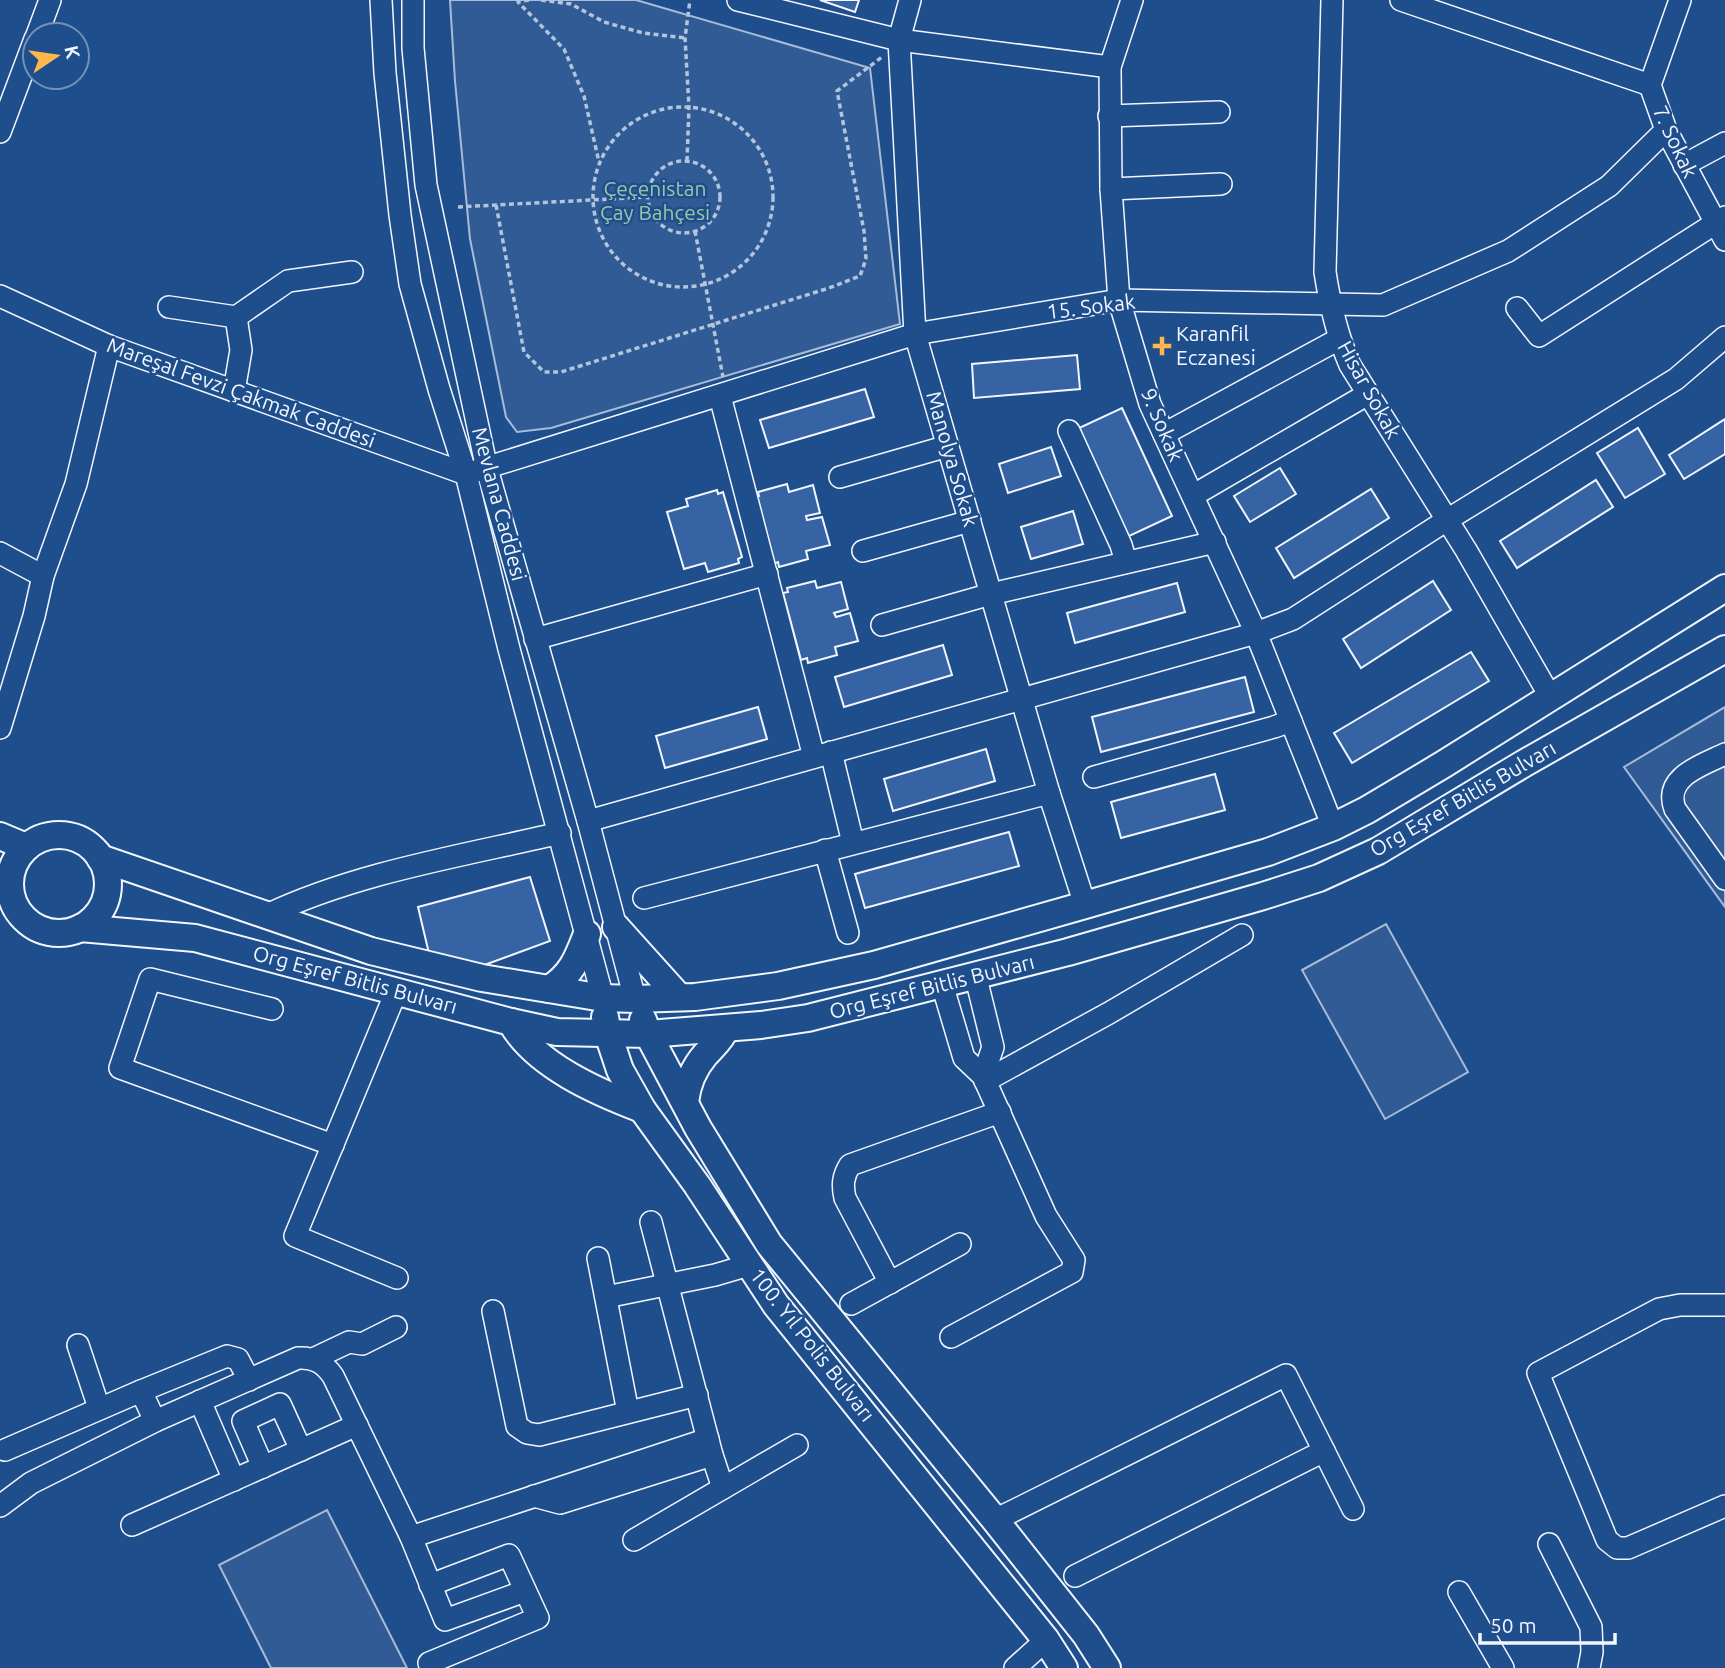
<svg xmlns="http://www.w3.org/2000/svg" width="1725" height="1668" font-family="Ubuntu,sans-serif">
	<style>
		.green { fill: #305b95; stroke: #a8bbd7; stroke-width: 2 }
		.building { fill: #3563a3; stroke: #f2f6ff; stroke-width: 2 }
		.lines { fill: none; stroke-linecap: round; stroke-linejoin: round }
		.minor-casing { stroke: #f2f6ff; stroke-width: 24 }
		.major-casing { stroke: #f2f6ff; stroke-width: 30 }
		.path { stroke: #b3c4dc; stroke-width: 3.5; stroke-dasharray: 5 3.5; stroke-linecap: butt }
		.minor { stroke: #1f4e8c; stroke-width: 21 }
		.major { stroke: #1f4e8c; stroke-width: 26 }
		.poi-dot { fill: #ffb74d; stroke: #1f4e8c; stroke-width: 2.5 }
		.labels { text-anchor: middle; stroke-width: 5; stroke-linejoin: round; paint-order: stroke }
		.street-label { font-size: 21px; fill: #f2f6ff; stroke: #1f4e8c }
		.park-label { font-size: 21px; fill: #97c8a6; stroke: #1f4e8c }
		.poi-label { font-size: 21px; fill: #f2f6ff; stroke: #1f4e8c; text-anchor: start }
	</style>
	<rect width="100%" height="100%" fill="#1f4e8c"/>
	<g class="green">
		<path d="M450,0H636L870,68L900,324L551,428L517,432L506,417L470,239L455,81Z"/>
		<path d="M1725,707V907L1624,767Z"/>
		<path d="M1386,924L1468,1072L1385,1119L1302,970Z"/>
		<path d="M327,1510L407,1668H271L219,1565Z"/>
	</g>
	<g class="building">
		<path d="M820,0H859L855,12Z"/>
		<path d="M1077,355L1080,389L974,398L972,364Z"/>
		<path d="M865,389L874,417L769,448L760,420Z"/>
		<path d="M1122,408L1172,516L1127,537L1077,429Z"/>
		<path d="M1725,419V454L1684,479L1669,455Z"/>
		<path d="M1638,428L1665,474L1625,498L1597,453Z"/>
		<path d="M1051,447L1061,476L1008,493L999,464Z"/>
		<path d="M1280,468L1296,494L1250,522L1234,496Z"/>
		<path d="M1596,480L1613,507L1517,568L1500,541Z"/>
		<path d="M787,484L789,492L813,485L820,513L806,516L807,520L822,517L830,545L806,551L808,559L779,567L778,562L773,564L755,497L759,496L758,492Z"/>
		<path d="M1371,489L1389,518L1294,578L1276,548Z"/>
		<path d="M717,490L718,494L723,492L742,557L738,559L739,563L708,572L705,563L684,569L667,512L688,506L686,499Z"/>
		<path d="M1073,511L1083,544L1031,559L1021,527Z"/>
		<path d="M815,581L817,588L841,582L848,609L834,613L836,617L850,613L858,641L835,647L837,655L808,663L807,658L801,660L783,593L788,592L787,588Z"/>
		<path d="M1433,581L1451,610L1361,668L1343,639Z"/>
		<path d="M1177,583L1185,612L1075,643L1067,613Z"/>
		<path d="M943,645L952,675L844,707L835,677Z"/>
		<path d="M1471,652L1489,681L1352,763L1334,733Z"/>
		<path d="M1245,677L1254,712L1101,752L1092,717Z"/>
		<path d="M758,707L767,739L665,768L656,736Z"/>
		<path d="M986,749L995,781L893,811L884,779Z"/>
		<path d="M1215,774L1225,810L1121,838L1111,802Z"/>
		<path d="M1009,832L1019,866L865,908L855,874Z"/>
		<path d="M530,877L550,941L479,967L431,962L418,907Z"/>
	</g>
	<g class="lines">
		<defs>
			<g id="minor">
				<path d="M381,0L385,73L400,215L410,284L439,389L466,474L509,649L603,998"/>
				<path d="M413,0V48L426,185L487,469L588,821L635,999"/>
				<path d="M738,0L899,40L1110,67"/>
				<path d="M910,0L899,40L915,334L1049,793L1085,905"/>
				<path d="M1132,0L1110,67L1111,189L1119,300L1150,404L1256,633L1333,827"/>
				<path d="M1332,0L1325,272C1330,305 1337,335 1350,365L1466,550L1551,698"/>
				<path d="M1401,0L1650,85"/>
				<path d="M1680,0L1650,85L1666,130L1725,240"/>
				<path d="M37,35L50,0"/>
				<path d="M1109,116L1219,112"/>
				<path d="M0,132L35,39"/>
				<path d="M1684,165L1725,143"/>
				<path d="M1111,189L1221,184"/>
				<path d="M0,296L109,346L466,474L915,334L1119,300L1383,305L1508,251L1609,186L1666,130"/>
				<path d="M169,307L236,317L288,281L352,272"/>
				<path d="M1517,308L1539,336L1725,217"/>
				<path d="M234,391L241,350L236,317"/>
				<path d="M720,396L814,757"/>
				<path d="M1069,431L1121,545L1126,562"/>
				<path d="M1164,434L1339,339"/>
				<path d="M840,477L948,446"/>
				<path d="M1194,495L1368,394"/>
				<path d="M863,551L970,521"/>
				<path d="M0,553L43,576"/>
				<path d="M882,625L991,594L1215,542"/>
				<path d="M535,639L767,574"/>
				<path d="M0,728L34,616L43,576L76,484L109,346"/>
				<path d="M831,752L853,843"/>
				<path d="M1725,754C1702,765 1663,777 1675,809L1725,879"/>
				<path d="M1094,777L1274,727L1291,721"/>
				<path d="M588,821L1256,633L1293,619L1447,520L1676,379L1725,337"/>
				<path d="M825,850L848,933"/>
				<path d="M644,898L1049,793"/>
				<path d="M267,915C358,872 462,856 560,833"/>
				<path d="M975,974L993,1047L983,1076"/>
				<path d="M942,984L964,1058L983,1076L1046,1216L1074,1260L1072,1272L951,1337"/>
				<path d="M396,992L295,1236L397,1278"/>
				<path d="M272,1009L150,979L120,1068L333,1145"/>
				<path d="M985,1081L1109,1013L1242,935"/>
				<path d="M651,1222L712,1455L723,1488"/>
				<path d="M598,1258L628,1412"/>
				<path d="M890,1283L845,1198C842,1185 843,1176 850,1165L1000,1112"/>
				<path d="M606,1297L715,1275L749,1265"/>
				<path d="M851,1304L960,1244"/>
				<path d="M1725,1305H1680L1659,1309L1538,1373L1607,1540L1617,1548H1628L1725,1506"/>
				<path d="M493,1311L517,1426L527,1433L539,1435L697,1395"/>
				<path d="M78,1345L99,1408"/>
				<path d="M313,1359L349,1342L362,1344L396,1327"/>
				<path d="M141,1391L227,1356L238,1359L249,1380"/>
				<path d="M200,1401L234,1480"/>
				<path d="M5,1450L141,1391L155,1421"/>
				<path d="M263,1467L243,1421L280,1404L301,1450"/>
				<path d="M534,1496L560,1503L712,1455"/>
				<path d="M0,1506L31,1483L155,1421L298,1358C314,1357 324,1363 333,1376L411,1537L708,1439"/>
				<path d="M995,1520L1286,1375L1353,1509"/>
				<path d="M132,1525L357,1425"/>
				<path d="M411,1537L445,1620L525,1591"/>
				<path d="M634,1540L797,1445"/>
				<path d="M1549,1544L1591,1627L1592,1652L1589,1668"/>
				<path d="M1075,1576L1324,1451"/>
				<path d="M1459,1592L1503,1668"/>
				<path d="M429,1663L538,1618L509,1555L430,1585"/>
				<path d="M1015,1668L1046,1640"/>
			</g>
			<g id="major">
				<circle cx="59" cy="884" r="49"/>
				<path d="M0,836L26,847"/>
				<path d="M100,858L371,951L482,978L603,998L635,999L695,997L778,986L874,965L1085,905L1268,852L1333,827L1367,810L1444,764L1725,588"/>
				<path d="M616,927L679,997"/>
				<path d="M80,928L195,938L511,1022L557,1032L648,1034L761,1025L808,1018L1068,952L1263,896L1319,878L1378,851L1523,764L1725,649"/>
				<path d="M549,989C572,975 578,957 587,934"/>
				<path d="M605,1017L608,1034L620,1070L642,1109L697,1185L776,1305L1046,1640L1064,1668"/>
				<path d="M643,1020L648,1034L698,1128L769,1244L995,1520L1086,1635L1107,1668"/>
				<path d="M511,1022C535,1065 597,1092 642,1109"/>
				<path d="M685,1102C687,1085 693,1069 705,1055C713,1046 721,1040 726,1028"/>
			</g>
		</defs>
		<use href="#minor" class="minor-casing"/>
		<use href="#major" class="major-casing"/>
		<g class="path">
			<path d="M529,0L518,2L564,49L584,96L599,162"/>
			<path d="M541,0L571,4L604,22L643,33L685,38"/>
			<circle cx="683" cy="197" r="90"/>
			<path d="M687,161L689,107L685,38L690,0"/>
			<circle cx="684" cy="197" r="36"/>
			<path d="M496,205L524,352L544,372H561L829,288L860,276L866,259L864,231L837,91L882,57"/>
			<path d="M458,207L648,197"/>
			<path d="M695,231L723,377"/>
		</g>
		<use href="#minor" class="minor"/>
		<use href="#major" class="major"/>
	</g>
	<path class="poi-dot" d="M1158.5 335.5h7v7h7v7h-7v7h-7v-7h-7v-7h7z"/>
	<g class="labels">
		<g class="street-label">
			<text transform="translate(1675 142) rotate(65)" y="7">7. Sokak</text>
			<text transform="translate(1091 307) rotate(-7)" y="7">15. Sokak</text>
			<text transform="translate(1369 390) rotate(61)" y="7">Hisar Sokak</text>
			<text transform="translate(241 393) rotate(20)" y="7">Mareşal Fevzi Çakmak Caddesi</text>
			<text transform="translate(1162 425) rotate(67)" y="7">9. Sokak</text>
			<text transform="translate(952 459) rotate(74)" y="7">Manolya Sokak</text>
			<text transform="translate(499 504) rotate(75)" y="7">Mevlana Caddesi</text>
			<text transform="translate(1463 799) rotate(-30)" y="7">Org Eşref Bitlis Bulvarı</text>
			<text transform="translate(355 980) rotate(15)" y="7">Org Eşref Bitlis Bulvarı</text>
			<text transform="translate(932 987) rotate(-14)" y="7">Org Eşref Bitlis Bulvarı</text>
			<text transform="translate(812 1345) rotate(52)" y="7">100. Yıl Polis Bulvarı</text>
		</g>
		<g class="park-label">
			<text x="655" y="196">Çeçenistan<tspan x="655" dy="24">Çay Bahçesi</tspan></text>
		</g>
		<g class="poi-label">
			<text x="1176" y="341">Karanfil<tspan x="1176" dy="24">Eczanesi</tspan></text>
		</g>
	</g>
	<g transform="translate(56 56) rotate(77)"><circle r="33" fill="#1f4e8c" stroke="#7391ba" stroke-width="2"/>
	<path d="M0-5L12 26L0 18L-12 26Z" fill="#ffb74d"/>
	<text y="-10" font-size="19" font-weight="bold" text-anchor="middle" fill="#f2f6ff">K</text>
	</g>
	<path d="M1480 1633v10h135v-10" fill="none" stroke="#f2f6ff" stroke-width="3.5"/>
	<text x="1490" y="1633" font-size="21" fill="#f2f6ff" stroke="#1f4e8c" stroke-width="5" paint-order="stroke">50 m</text>
</svg>
